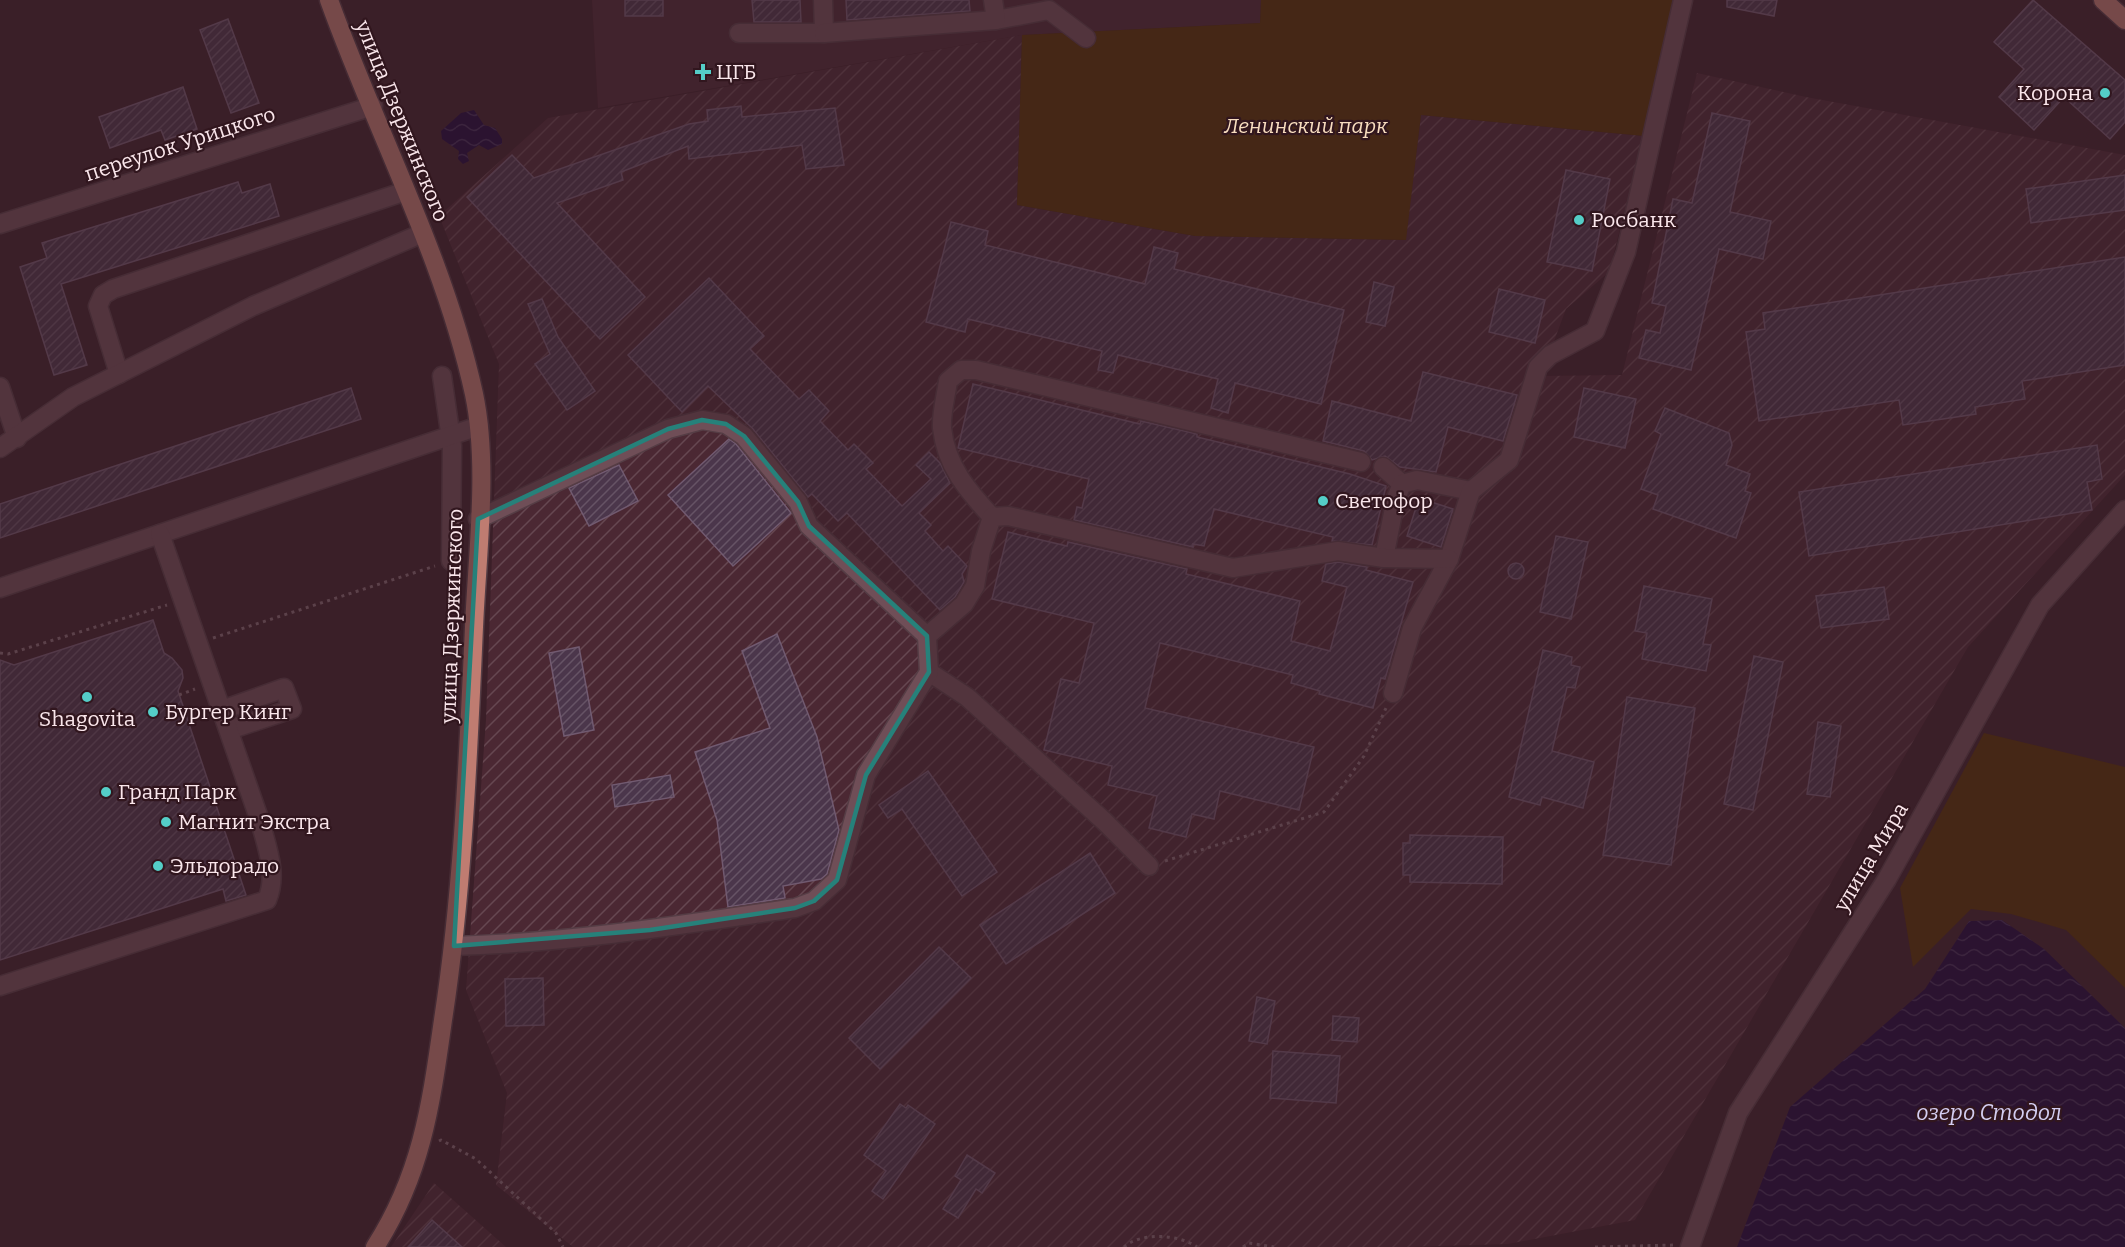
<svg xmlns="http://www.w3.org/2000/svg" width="2125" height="1247" font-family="Bitter,serif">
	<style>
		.built { fill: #4b2833 }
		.industrial { fill: url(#industrial-furrows) }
		.green { fill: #523100 }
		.water { fill: url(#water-waves) }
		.building { fill: url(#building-hatch); stroke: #715a70; stroke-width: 1.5 }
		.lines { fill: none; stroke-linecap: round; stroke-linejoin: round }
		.minor-casing { stroke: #553d45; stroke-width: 21 }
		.major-casing { stroke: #553d45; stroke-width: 21 }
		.path { stroke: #846b73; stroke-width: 3; stroke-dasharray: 3 4.5; stroke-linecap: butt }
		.minor { stroke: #6f4e57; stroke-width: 18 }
		.major { stroke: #bf7c71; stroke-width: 18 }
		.marked { fill: none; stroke: #26817a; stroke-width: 4.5; stroke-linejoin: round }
		.poi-dot { fill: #54cdc7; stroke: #31161e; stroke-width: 2 }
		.labels { text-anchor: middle; stroke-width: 4.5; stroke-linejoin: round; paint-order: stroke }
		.poi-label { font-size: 21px; fill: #fae6eb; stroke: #31161e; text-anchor: start }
		.street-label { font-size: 21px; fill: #fae6eb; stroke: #31161e }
		.park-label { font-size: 21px; font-style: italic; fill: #f8ddbf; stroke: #31161e }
		.water-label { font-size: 22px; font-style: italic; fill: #d3cdf1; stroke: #31161e }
	</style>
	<defs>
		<pattern id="industrial-furrows" width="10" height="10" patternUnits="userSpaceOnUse" patternTransform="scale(1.5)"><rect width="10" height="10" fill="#4b2833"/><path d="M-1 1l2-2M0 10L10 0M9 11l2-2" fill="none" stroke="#664751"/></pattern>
		<pattern id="water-waves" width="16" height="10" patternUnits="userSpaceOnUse" patternTransform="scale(1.5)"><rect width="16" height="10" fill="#1a063b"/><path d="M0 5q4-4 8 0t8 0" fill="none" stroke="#3c2a58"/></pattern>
		<pattern id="building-hatch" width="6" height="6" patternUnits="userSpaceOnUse" patternTransform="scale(1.5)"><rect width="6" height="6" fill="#4b364b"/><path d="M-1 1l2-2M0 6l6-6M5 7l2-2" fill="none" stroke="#665365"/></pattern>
	</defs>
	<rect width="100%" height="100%" fill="#3b1f28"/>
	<path class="built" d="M592,0H1261L1260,23L1022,35L598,108Z"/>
	<g class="industrial">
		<path d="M1022,35L1017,205L1195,236L1405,240L1421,115L1644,136L1609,272L1566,309L1541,376L1622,375L1697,73L1806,97L2125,155V475L1968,647L1635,1220L1508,1244L1406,1247H573L496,1185L507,1093L466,990L486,720L499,364L439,216L548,118Z"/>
		<path d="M434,1183L506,1247H391Z"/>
	</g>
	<g class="green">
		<path d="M1261,0H1673L1644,136L1421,115L1406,240L1195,236L1017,205L1022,35L1260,23Z"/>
		<path d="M1984,733L2125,767V988L2066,930L2011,914L1971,909L1913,967L1900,888Z"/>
	</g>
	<g class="water">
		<path d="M474,110L484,125L495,128L502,139V144L488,150L479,145L467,153L469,161L463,164L458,159L459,151L442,139L441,131L461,113Z"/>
		<path d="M2002,920L2044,949L2125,1028V1247H1737L1790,1107L1925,989L1969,921Z"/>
	</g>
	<g class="building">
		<rect x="625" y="0" width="38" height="16"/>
		<path d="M752,0H800L801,22H754Z"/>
		<path d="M846,0H969L970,11L847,20Z"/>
		<path d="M1727,0H1777L1774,16L1727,7Z"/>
		<path d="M2033,0L2125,80V122L2110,139L2064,97L2034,130L1999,97L2024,69L1994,42Z"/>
		<path d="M228,19L259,103L231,113L200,30Z"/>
		<path d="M183,87L197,129L165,140L161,130L110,148L99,117Z"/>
		<path d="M741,106L742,117L835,108L844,165L806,169L802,145L689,159L688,146L621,172L623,180L557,203L645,297L600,339L467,197L512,155L534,178L689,124L708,121L707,110Z"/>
		<path d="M1712,113L1750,121L1730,212L1771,221L1763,259L1719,249L1691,370L1639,358L1646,330L1660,333L1666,306L1652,303L1673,199L1692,203Z"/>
		<path d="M1566,170L1610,179L1592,271L1547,262Z"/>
		<path d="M2125,175V210L2031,223L2026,189Z"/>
		<path d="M238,182L242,193L270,184L279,216L61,284L87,365L54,375L20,267L47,258L42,243Z"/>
		<path d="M951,222L988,231L985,245L1145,284L1154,247L1178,253L1174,269L1344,310L1321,404L1235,383L1228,413L1211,408L1218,379L1118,355L1113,373L1098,370L1102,351L968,319L965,332L926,322Z"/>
		<path d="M2125,257V365L2022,381L2025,399L1975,407L1976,414L1903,425L1899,400L1759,421L1746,332L1765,329L1763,313Z"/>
		<path d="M709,278L764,336L750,349L799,399L809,390L829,411L820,421L848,450L854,444L873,463L866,469L902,506L931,479L916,465L929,452L940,463L950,483L919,513L931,525L925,531L943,551L948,546L967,566L962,574L964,582L955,597L940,610L847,513L838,521L812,494L808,497L753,429L708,386L682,412L628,355Z"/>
		<path d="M1374,282L1394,287L1385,326L1366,322Z"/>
		<path d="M1499,289L1545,300L1535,343L1489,332Z"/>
		<path d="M542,299L558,337L595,391L567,410L535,364L550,354L528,304Z"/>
		<path d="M1423,372L1517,395L1503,441L1448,427L1436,472L1400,467L1385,456L1372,460L1364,451L1323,441L1332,401L1411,421Z"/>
		<path d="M973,384L1140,424L1141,421L1197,434V437L1350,474L1386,486L1372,545L1332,541L1333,537L1214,509L1204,546L1193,544V547L1074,520L1077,507L1082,508L1089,479L958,448Z"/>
		<path d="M351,388L361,419L0,538V504Z"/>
		<path d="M1584,388L1636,399L1625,448L1574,437Z"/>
		<path d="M1665,408L1729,433L1732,445L1726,465L1750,474L1745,491L1751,493L1736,538L1653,509L1658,495L1641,489L1661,434L1655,431Z"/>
		<path d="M729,439L736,444L791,513L733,566L668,495Z"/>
		<path d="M2097,445L2102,479L2087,482L2092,510L1809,556L1799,492Z"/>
		<path d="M619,465L638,501L589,526L569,488Z"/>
		<path d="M1419,498L1453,509L1441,547L1407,536Z"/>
		<path d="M1008,532L1067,546L1068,542L1187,569L1186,574L1300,601L1291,641L1330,651L1347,587L1322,581L1326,564L1338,562L1367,567L1366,570L1413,582L1385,679L1381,678L1373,708L1319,694L1320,691L1291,683L1293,675L1160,643L1145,708L1314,747L1299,810L1220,791L1214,819L1192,814L1186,837L1149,828L1157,796L1108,785L1112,766L1044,750L1061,679L1079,683L1094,623L992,599Z"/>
		<path d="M1556,536L1588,542L1571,619L1540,612Z"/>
		<circle cx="1516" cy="571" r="8"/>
		<path d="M1644,586L1712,599L1703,644L1711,645L1706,671L1642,659L1647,633L1635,631Z"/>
		<path d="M1884,587L1889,619L1821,628L1816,596Z"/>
		<path d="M153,620L164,653L172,658L182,670L183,678L178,691L246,895L226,901L223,889L0,960V660L14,665Z"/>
		<path d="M777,634L817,737L839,830L827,874L821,879L783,886L785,898L728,907L717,820L695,752L770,728L742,651Z"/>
		<path d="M579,647L594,730L564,736L549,653Z"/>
		<path d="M1543,650L1572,657L1571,665L1580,667L1575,688L1567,687L1552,751L1594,762L1583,808L1542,797L1540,805L1509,797Z"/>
		<path d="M1754,656L1783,662L1753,810L1724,804Z"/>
		<path d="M1627,697L1695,708L1671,865L1603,855Z"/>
		<path d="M1818,722L1841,726L1830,797L1807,794Z"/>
		<path d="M928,771L997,872L962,896L902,809L888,818L879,805Z"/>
		<path d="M670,775L674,797L615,807L612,785Z"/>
		<path d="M1410,835L1503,837L1502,884L1410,882V875H1403V843H1410Z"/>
		<path d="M1090,853L1115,893L1006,964L980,925Z"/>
		<path d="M939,947L971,978L880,1069L849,1038Z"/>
		<path d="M543,978L544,1025L506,1026L505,979Z"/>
		<path d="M1257,997L1275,1001L1267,1044L1249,1041Z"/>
		<path d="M1333,1016L1359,1018L1357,1042L1332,1040Z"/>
		<path d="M1273,1051L1340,1056L1336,1103L1270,1098Z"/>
		<path d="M900,1104L906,1108L908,1105L935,1124L883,1199L872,1191L886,1171L864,1155Z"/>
		<path d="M967,1155L995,1173L982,1193L976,1189L958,1218L943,1209L961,1180L955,1176Z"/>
		<path d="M432,1220L462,1247H408Z"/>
	</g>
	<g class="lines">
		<defs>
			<g id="minor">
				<path d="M996,20L1049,10L1086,38"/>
				<path d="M739,33H824L823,0"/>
				<path d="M824,33L996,20L993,0"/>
				<path d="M0,224L373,106"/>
				<path d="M119,374L98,306L103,295L113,289L406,191"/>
				<path d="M442,376L452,446L451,561"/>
				<path d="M0,387L17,438"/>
				<path d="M0,448L73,397L253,306L423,233"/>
				<path d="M1383,467L1402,484"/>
				<path d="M992,517C968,491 946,466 942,428C941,413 946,396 948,381L961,370H976L1361,462"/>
				<path d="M478,519L668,429L702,420L726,424L744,436L798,502L809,526L927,636"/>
				<path d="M1384,558L1396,498L1402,484L1417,480L1471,491"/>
				<path d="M0,588L479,426"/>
				<path d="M929,672L967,697L1104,821L1149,866"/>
				<path d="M1393,693L1412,628L1449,559L1471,491L1509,460L1538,367L1550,355L1595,331L1626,252L1683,0"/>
				<path d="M222,710L284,688L292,709L229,730"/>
				<path d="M454,946C569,943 682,925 795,908L814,901L837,880L866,775L929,672L927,636L964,604L975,586L981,551L992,517L1008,516L1233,568L1338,551L1384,558L1449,559"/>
				<path d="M0,986L267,900C278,874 267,848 260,821L160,534"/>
				<path d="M1690,1247L1738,1113L1887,879L2040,605L2125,510"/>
			</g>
			<g id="major">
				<path d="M329,0C376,131 444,257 474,394C489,465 477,555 474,627C468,758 463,890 443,1020C431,1104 422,1174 375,1247"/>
				<path d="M2103,0L2125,20"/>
			</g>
		</defs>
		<use href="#minor" class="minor-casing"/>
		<use href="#major" class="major-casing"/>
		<g class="path">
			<path d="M213,638L435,566"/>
			<path d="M0,653L8,654L167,605"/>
			<path d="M179,695L195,689"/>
			<path d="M1165,861L1324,812L1364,756L1386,708"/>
			<path d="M439,1141L441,1140L476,1159L556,1233L563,1247"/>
			<path d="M1124,1247C1141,1232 1179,1234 1197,1247"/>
			<path d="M1243,1247L1249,1243L1274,1247"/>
			<path d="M1595,1247L1675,1245"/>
		</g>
		<use href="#minor" class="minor"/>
		<use href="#major" class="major"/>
	</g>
	<path d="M0 0H2125V1247H0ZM702,420L726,424L744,436L798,502L809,526L927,636L929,672L866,775L837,880L814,901L795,908L650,930L454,946L478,519L668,429Z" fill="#3b1f28" fill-opacity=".55" fill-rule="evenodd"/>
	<path class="marked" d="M702,420L726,424L744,436L798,502L809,526L927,636L929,672L866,775L837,880L814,901L795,908L650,930L454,946L478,519L668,429Z"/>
	<g class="poi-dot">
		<path d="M700 63h6v6h6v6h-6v6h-6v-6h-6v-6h6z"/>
		<circle cx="2105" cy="93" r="6"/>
		<circle cx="1579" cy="220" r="6"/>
		<circle cx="1323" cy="501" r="6"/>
		<circle cx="87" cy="697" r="6"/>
		<circle cx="153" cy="712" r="6"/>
		<circle cx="106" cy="792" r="6"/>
		<circle cx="166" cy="822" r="6"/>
		<circle cx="158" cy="866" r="6"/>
	</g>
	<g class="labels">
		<g class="poi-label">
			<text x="716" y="79">ЦГБ</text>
			<text x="2093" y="100" text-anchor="end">Корона</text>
			<text x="1591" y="227">Росбанк</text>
			<text x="1335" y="508">Светофор</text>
			<text x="165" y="719">Бургер Кинг</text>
			<text x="87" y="726" text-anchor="middle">Shagovita</text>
			<text x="118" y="799">Гранд Парк</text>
			<text x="178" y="829">Магнит Экстра</text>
			<text x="170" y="873">Эльдорадо</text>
		</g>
		<g class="street-label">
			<text transform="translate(402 121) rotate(68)" y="7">улица Дзержинского</text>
			<text transform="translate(180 144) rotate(-18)" y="7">переулок Урицкого</text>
			<text transform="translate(452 616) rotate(-88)" y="7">улица Дзержинского</text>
			<text transform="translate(1871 857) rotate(-59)" y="7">улица Мира</text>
		</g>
		<g class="park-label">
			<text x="1306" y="133">Ленинский парк</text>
		</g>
		<g class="water-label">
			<text x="1989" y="1120">озеро Стодол</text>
		</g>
	</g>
</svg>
